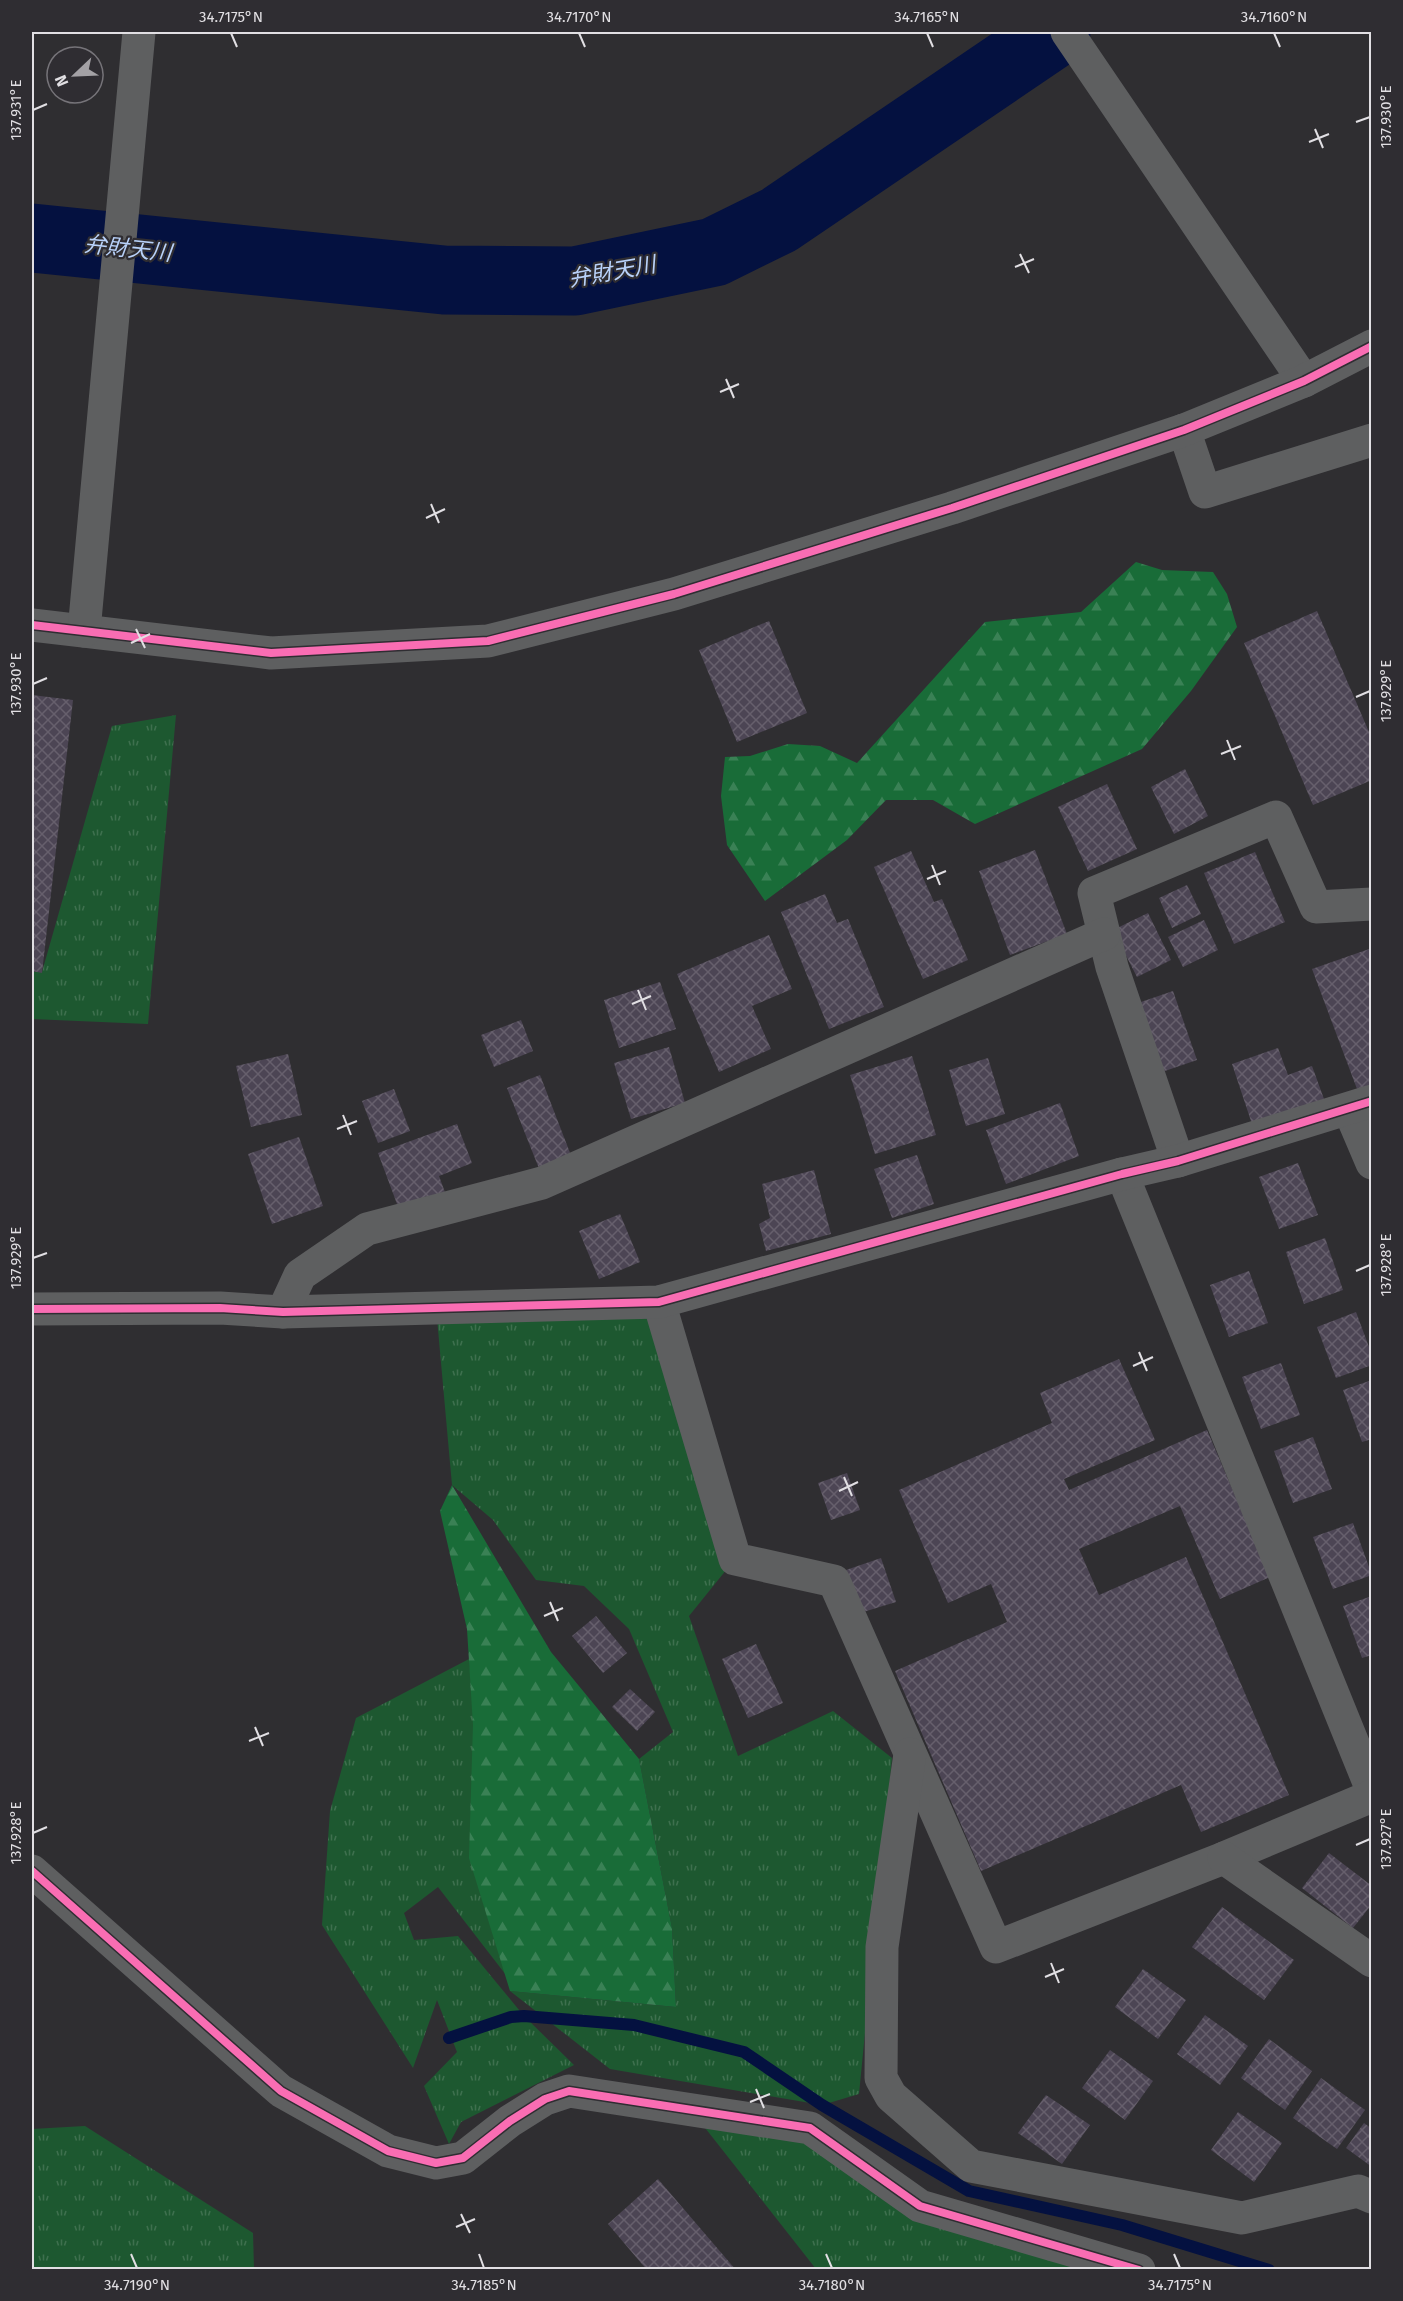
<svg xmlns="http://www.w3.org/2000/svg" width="1403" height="2301" font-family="'Fira Sans','Noto Sans JP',sans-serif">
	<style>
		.grass { fill: url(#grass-tufts) }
		.forest { fill: url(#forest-firs) }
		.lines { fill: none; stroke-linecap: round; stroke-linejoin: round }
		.stream { stroke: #041140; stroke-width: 12 }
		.river { stroke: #041140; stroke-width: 69 }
		.building { fill: url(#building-cross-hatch) }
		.minor { stroke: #5e5f60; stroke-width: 33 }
		.cycleway-casing { stroke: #2f2d32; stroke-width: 11 }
		.cycleway { stroke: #f96db3; stroke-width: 8 }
		.ticks { fill: none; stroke: #e1dfe3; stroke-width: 2 }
		.labels { text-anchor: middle; stroke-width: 4.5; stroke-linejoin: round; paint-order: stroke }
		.water-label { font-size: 22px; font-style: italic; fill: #b9d2fa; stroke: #2f2d32 }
		.neatline { fill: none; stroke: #e1dfe3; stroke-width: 2 }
		.ticks-label { font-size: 15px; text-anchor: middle; fill: #e1dfe3 }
	</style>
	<defs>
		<pattern id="grass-tufts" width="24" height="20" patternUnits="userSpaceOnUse" patternTransform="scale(1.5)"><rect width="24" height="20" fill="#1d5830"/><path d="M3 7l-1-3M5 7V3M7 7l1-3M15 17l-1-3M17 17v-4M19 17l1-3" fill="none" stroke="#3e704e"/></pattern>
		<pattern id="forest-firs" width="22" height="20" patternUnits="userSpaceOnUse" patternTransform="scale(1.5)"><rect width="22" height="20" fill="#196c38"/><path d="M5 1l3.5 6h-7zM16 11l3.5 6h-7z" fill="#3a8155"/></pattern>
		<pattern id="building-cross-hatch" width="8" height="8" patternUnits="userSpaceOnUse" patternTransform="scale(1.5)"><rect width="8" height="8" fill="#4c4554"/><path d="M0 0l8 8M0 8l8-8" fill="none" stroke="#665f6c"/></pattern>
	</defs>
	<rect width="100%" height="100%" fill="#2f2e31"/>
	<g class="grass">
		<path d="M176,715L148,1024L32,1019V972H42L112,726Z"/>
		<path d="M659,1302L735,1559L689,1616L738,1756L833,1711L892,1758L859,2094L822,2105L610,2069L510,1991L676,2007L672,1928L639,1759L673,1732L629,1629L584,1586L536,1580L493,1520L452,1485L436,1307Z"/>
		<path d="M469,1659L484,1834L506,1975L438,1887L404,1913L414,1940L458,1936L524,2016L574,2065L461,2122L449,2144L424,2086L457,2052L437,2000L413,2068L322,1925L330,1811L356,1718Z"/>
		<path d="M691,2110L810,2128L920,2206L1139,2269H816Z"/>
		<path d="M85,2126L253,2233L254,2269H32V2129Z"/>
	</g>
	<g class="forest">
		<path d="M1136,562L1162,570L1213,572L1227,594L1237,627L1191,691L1142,749L975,824L933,800H886L847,840L765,901L727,845L721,796L725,757L750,756L788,744L820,746L857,763L985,622L1081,612Z"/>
		<path d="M452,1485L551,1652L639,1759L672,1928L676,2007L510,1991L469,1858L473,1725L467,1629L440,1511Z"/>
	</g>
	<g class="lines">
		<path class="stream" d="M449,2038L511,2017L524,2016L634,2025L744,2052L822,2105L969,2191L1122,2225L1269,2270"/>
		<path class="river" d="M32,238L444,280L575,281L714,252L779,220L1056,32"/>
	</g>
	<g class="building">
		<path d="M1317,611L1372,739V780L1313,805L1244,643Z"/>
		<path d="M769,621L807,713L737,742L699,650Z"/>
		<path d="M32,695L73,700L42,973L32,971Z"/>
		<path d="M1185,769L1208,816L1174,834L1151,787Z"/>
		<path d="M1107,784L1137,849L1088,871L1058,807Z"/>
		<path d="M1035,850L1067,934L1010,955L979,871Z"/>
		<path d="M911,851L934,902L942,899L968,960L923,979L874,867Z"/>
		<path d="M1255,852L1285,922L1234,944L1204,873Z"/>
		<path d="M1187,885L1201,914L1172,928L1159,898Z"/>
		<path d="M825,894L837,923L848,919L884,1007L829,1029L781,912Z"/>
		<path d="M1148,913L1171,960L1137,977L1113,930Z"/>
		<path d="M1204,920L1218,950L1183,967L1168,937Z"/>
		<path d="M769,935L792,989L752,1006L771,1049L719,1072L677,974Z"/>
		<path d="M1372,948V1084L1357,1089L1312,969Z"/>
		<path d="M660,982L676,1029L619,1048L604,1000Z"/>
		<path d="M1173,991L1197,1060L1162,1072L1138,1003Z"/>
		<path d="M521,1020L533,1051L494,1067L481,1035Z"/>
		<path d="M669,1047L685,1103L631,1119L614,1063Z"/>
		<path d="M1278,1048L1288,1075L1312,1066L1324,1099L1252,1124L1232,1064Z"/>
		<path d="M288,1054L302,1115L251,1127L236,1066Z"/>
		<path d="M912,1056L936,1135L875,1154L850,1075Z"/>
		<path d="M988,1058L1005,1114L966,1126L949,1070Z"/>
		<path d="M540,1075L572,1158L540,1171L507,1088Z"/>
		<path d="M394,1089L410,1131L378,1143L362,1101Z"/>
		<path d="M1060,1103L1079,1156L1006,1184L986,1130Z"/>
		<path d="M457,1124L472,1163L439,1176L446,1195L400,1212L378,1153Z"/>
		<path d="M299,1137L323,1206L272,1224L248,1154Z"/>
		<path d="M917,1155L934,1204L892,1218L874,1169Z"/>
		<path d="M1298,1163L1318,1215L1279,1229L1259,1177Z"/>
		<path d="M814,1170L831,1234L766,1251L759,1224L770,1218L762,1184Z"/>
		<path d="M620,1214L640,1262L599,1279L579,1231Z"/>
		<path d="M1325,1238L1343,1290L1304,1304L1286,1252Z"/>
		<path d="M1249,1271L1268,1323L1229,1337L1210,1285Z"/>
		<path d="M1356,1312L1372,1355V1365L1336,1378L1317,1327Z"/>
		<path d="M1119,1359L1155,1440L1064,1479L1069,1490L1207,1430L1270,1577L1220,1599L1180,1506L1079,1549L1099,1595L1186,1557L1289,1795L1201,1832L1181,1785L981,1871L895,1671L1007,1622L991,1584L948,1603L899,1490L1052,1423L1040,1393Z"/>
		<path d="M1281,1363L1300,1415L1261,1429L1242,1377Z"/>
		<path d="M1372,1380V1439L1362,1442L1343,1390Z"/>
		<path d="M1313,1437L1332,1489L1293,1503L1274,1451Z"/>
		<path d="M847,1473L860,1510L831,1520L818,1483Z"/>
		<path d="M1353,1523L1372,1575L1333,1589L1313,1537Z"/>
		<path d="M881,1558L896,1602L860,1613L846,1570Z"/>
		<path d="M1372,1596V1655L1362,1658L1343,1606Z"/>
		<path d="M596,1616L627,1653L603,1673L572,1636Z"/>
		<path d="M756,1644L783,1703L748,1718L722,1659Z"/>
		<path d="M630,1689L655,1712L637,1731L612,1707Z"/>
		<path d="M1329,1853L1372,1886V1904L1353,1928L1302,1888Z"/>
		<path d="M1222,1907L1294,1960L1264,2000L1192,1947Z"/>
		<path d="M1143,1969L1186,2000L1158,2039L1115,2007Z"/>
		<path d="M1205,2015L1248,2046L1220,2085L1177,2054Z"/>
		<path d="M1269,2039L1312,2071L1285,2110L1241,2078Z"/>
		<path d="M1110,2050L1153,2081L1125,2120L1082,2088Z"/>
		<path d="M1321,2078L1365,2110L1337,2149L1293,2118Z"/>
		<path d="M1046,2095L1090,2125L1062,2164L1018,2133Z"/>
		<path d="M1238,2112L1282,2143L1254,2182L1211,2150Z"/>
		<path d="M1364,2123L1372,2129V2167L1346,2148Z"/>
		<path d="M658,2179L736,2270H647L608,2224Z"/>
	</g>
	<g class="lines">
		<g class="minor">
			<path d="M1067,32L1304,381"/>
			<path d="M1184,430L1205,492L1372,440"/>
			<path d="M32,625L271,653L488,641L674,594L952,508L1184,430L1304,381L1372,346"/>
			<path d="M84,631L139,32"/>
			<path d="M1349,1109L1372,1163"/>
			<path d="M1178,1161L1112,967L1094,893L1276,817L1316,907L1372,904"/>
			<path d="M1122,1174L1372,1790"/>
			<path d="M659,1302L735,1559L834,1581L996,1947L1224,1858L1372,1796"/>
			<path d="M32,1309L220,1308L283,1312L659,1302L1122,1174L1178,1161L1372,1101"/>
			<path d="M283,1312L300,1275L367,1229L542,1183L1104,934"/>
			<path d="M910,1754L882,1947L881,2078L891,2096L971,2166L1242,2218L1358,2191L1372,2197"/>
			<path d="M1224,1858L1372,1961"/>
			<path d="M32,1871L281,2091L388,2151L436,2163L463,2158L510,2121L545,2099L569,2091L810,2128L920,2206L1139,2270"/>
		</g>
		<defs>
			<g id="cycleway">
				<path d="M32,625L271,653L488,641L674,594L952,508L1184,430L1304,381L1372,346"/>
				<path d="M32,1309L220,1308L283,1312L659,1302L1122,1174L1178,1161L1372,1101"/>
				<path d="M32,1871L281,2091L388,2151L436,2163L463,2158L510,2121L545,2099L569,2091L810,2128L920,2206L1139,2270"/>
			</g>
		</defs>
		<use href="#cycleway" class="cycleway-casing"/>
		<use href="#cycleway" class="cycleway"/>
	</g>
	<path class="ticks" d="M231,33L237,47M579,33L585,47M927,33L933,47M1274,33L1280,47M33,110L47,104M1356,122L1370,117M1315,129L1323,148M1309,142L1329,134M1020,254L1029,273M1015,267L1034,259M726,379L734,398M720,392L739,384M431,504L439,523M426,518L445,509M136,629L145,648M131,643L150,634M33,684L47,678M1356,697L1370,691M1227,740L1235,760M1221,754L1241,746M932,865L940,885M927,879L946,871M638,990L646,1010M632,1004L651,996M343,1115L351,1135M337,1129L357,1121M33,1258L47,1253M1356,1271L1370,1265M1139,1352L1147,1371M1133,1366L1153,1357M844,1477L852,1496M839,1491L858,1482M550,1602L558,1621M544,1616L563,1608M255,1727L263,1746M249,1741L269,1733M33,1833L47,1827M1356,1845L1370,1839M1051,1963L1059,1983M1045,1977L1064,1969M756,2089L764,2108M750,2102L770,2094M461,2214L470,2233M456,2227L475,2219M131,2254L137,2268M479,2254L484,2268M826,2254L832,2268M1174,2254L1180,2268"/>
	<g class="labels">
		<g class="water-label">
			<text transform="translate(128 248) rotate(6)" y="8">弁財天川</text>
			<text transform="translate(612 271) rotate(-10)" y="8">弁財天川</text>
		</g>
	</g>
	<rect width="1403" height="2301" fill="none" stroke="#2f2d32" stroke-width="66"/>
	<g transform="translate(75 75) rotate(247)"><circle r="28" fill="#2f2d32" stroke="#767479" stroke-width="1.5"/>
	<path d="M0-4.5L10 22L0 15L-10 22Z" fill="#a3a1a5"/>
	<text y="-9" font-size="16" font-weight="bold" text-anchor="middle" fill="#e1dfe3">N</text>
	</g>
	<rect x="33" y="33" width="1337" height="2235" class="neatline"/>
	<g class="ticks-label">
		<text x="231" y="22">34.7175°N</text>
		<text x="579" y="22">34.7170°N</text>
		<text x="927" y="22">34.7165°N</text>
		<text x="1274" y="22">34.7160°N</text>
		<text transform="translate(16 110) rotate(-90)" y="5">137.931°E</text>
		<text transform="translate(1386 117) rotate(-90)" y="5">137.930°E</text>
		<text transform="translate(16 684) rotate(-90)" y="5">137.930°E</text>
		<text transform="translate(1386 691) rotate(-90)" y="5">137.929°E</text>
		<text transform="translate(16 1258) rotate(-90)" y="5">137.929°E</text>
		<text transform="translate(1386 1265) rotate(-90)" y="5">137.928°E</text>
		<text transform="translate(16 1833) rotate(-90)" y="5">137.928°E</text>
		<text transform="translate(1386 1839) rotate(-90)" y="5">137.927°E</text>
		<text x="137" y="2290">34.7190°N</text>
		<text x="484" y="2290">34.7185°N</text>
		<text x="832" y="2290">34.7180°N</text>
		<text x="1180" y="2290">34.7175°N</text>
	</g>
</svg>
